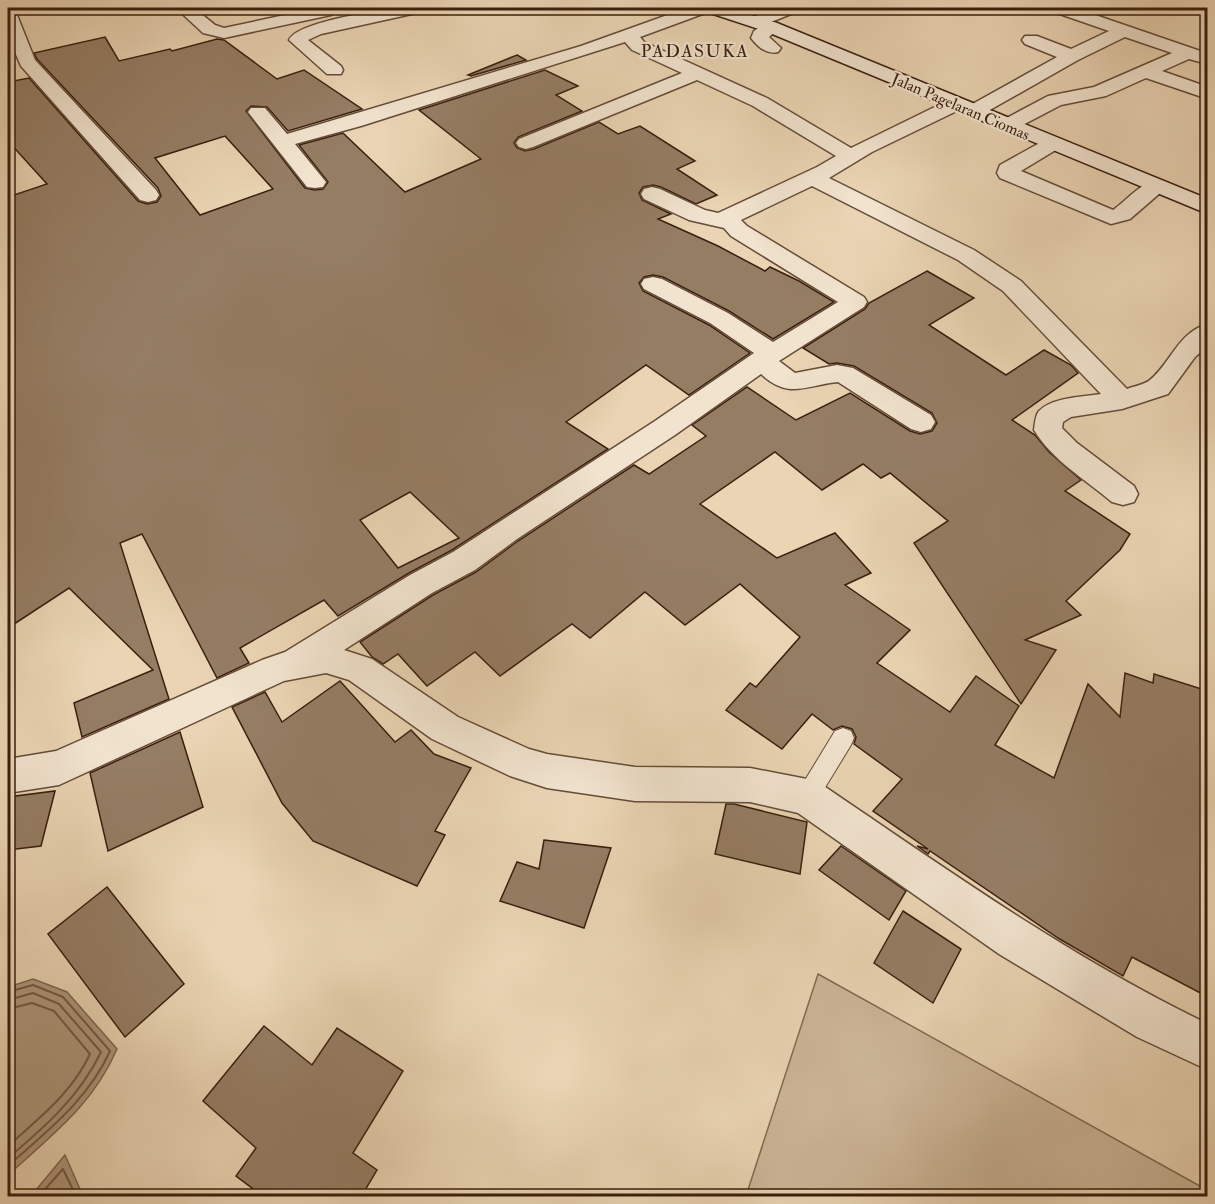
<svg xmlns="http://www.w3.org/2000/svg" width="1215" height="1204" font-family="'IM FELL Double Pica',serif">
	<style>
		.green { fill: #ccb597; stroke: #826a53; stroke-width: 1.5 }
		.water { fill: #ae967b; stroke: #7f6650; stroke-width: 1.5 }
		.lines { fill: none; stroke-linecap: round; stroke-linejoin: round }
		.shore { stroke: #745a45; stroke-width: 2 }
		.building { fill: #957d64; stroke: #391f0f; stroke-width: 1.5; fill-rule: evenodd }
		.lane-casing { stroke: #654c38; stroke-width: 2 }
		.street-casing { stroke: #654c38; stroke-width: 3 }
		.secondary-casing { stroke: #391f0f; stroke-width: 3 }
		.lane { fill: #f1e3ce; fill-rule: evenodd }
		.street { fill: #f1e3ce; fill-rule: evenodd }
		.secondary { fill: #f1e3ce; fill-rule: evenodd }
		.labels { text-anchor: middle; stroke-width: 4.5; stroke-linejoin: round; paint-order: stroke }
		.far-street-label { font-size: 16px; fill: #391f0f; stroke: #f1e3ce }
		.far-quarter-label { font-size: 18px; letter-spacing: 1.5px; fill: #391f0f; stroke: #f1e3ce }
	</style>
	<rect width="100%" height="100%" fill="#ead4b3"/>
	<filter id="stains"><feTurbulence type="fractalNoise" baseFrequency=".00333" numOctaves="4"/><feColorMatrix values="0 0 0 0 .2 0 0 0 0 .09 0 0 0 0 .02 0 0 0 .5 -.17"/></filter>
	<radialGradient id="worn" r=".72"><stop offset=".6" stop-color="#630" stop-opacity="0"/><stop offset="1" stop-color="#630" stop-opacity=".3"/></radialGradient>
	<path class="green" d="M818,974L1207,1190V1196H746Z"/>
	<g class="water">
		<path d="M33,979L67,992L117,1049C94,1102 58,1130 16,1168L8,1173V987Z"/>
		<path d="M65,1155L83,1196H31Z"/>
	</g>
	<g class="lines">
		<g class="shore">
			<path d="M8,992L33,985L63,997L110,1051C88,1100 47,1131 8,1166"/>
			<path d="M8,1000L33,993L59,1004L101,1052C80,1096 45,1127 8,1158"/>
			<path d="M8,1009L32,1003L54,1011L90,1054C72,1093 39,1118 8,1146"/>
			<path d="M39,1196L63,1169L76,1196"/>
		</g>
	</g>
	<g class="building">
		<path d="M105,37L119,61L170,49L172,51L217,39L224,40L277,79L304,70L362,109L288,131L267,107L251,106L246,111L305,188L315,190L323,189L328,182L299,145L343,133L405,192L481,159L419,110L545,70L578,86L556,95L582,111L518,137L514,143L517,148L525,151L534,149L599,122L618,134L640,126L695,161L677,169L717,195L696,204L661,187L653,185L643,187L639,193L642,200L671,214L658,219L718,246L765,271L770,267L799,281L834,302L773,339L729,311L663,277L653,275L644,277L639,283L643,291L709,325L750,353L689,395L646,365L566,422L608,449L452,550L409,573L338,616L324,600L240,648L249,663L217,678L142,534L120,543L169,699L82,737L74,703L153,670L69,588L8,628V197L47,184L8,141V82L29,78L138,201L147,204L157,202L161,196L158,188L37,59L34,53ZM225,136L273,189L200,215L155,158ZM410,492L459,538L398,568L360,520Z"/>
		<path d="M517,55L526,60L471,76L468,75Z"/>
		<path d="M927,271L974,298L929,325L1006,375L1044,350L1071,365L1078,373L1012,420L1035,435L1049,452L1081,480L1065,491L1130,534L1120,550L1066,601L1081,615L1025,640L1056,650L1021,704L914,543L948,521L890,473L881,478L863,464L822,490L775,452L700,504L777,558L835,533L871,573L845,585L910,630L877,663L950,712L976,676L1019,706L995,745L1054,778L1088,684L1120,717L1125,673L1153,683L1154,674L1208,691V997L1132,957L1123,976L1058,938L930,851L928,854L917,846L928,849L873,811L902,779L854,744L856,737L852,729L842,726L833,730L812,714L782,749L726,710L750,683L756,687L800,637L740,584L685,625L645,592L590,638L572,624L500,676L475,652L427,686L398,654L383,664L372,657L360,642L433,595L476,572L518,541L634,465L649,474L706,436L692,425L747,387L796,420L850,393L910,431L920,434L932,431L937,423L932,413L854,366L837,363L829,364L803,348L865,309L869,303Z"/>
		<path d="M340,681L395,742L411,730L434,754L471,768L435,831L445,835L417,886L313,841L282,803L232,707L265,692L282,722Z"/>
		<path d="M180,732L203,807L108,851L90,773Z"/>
		<path d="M55,791L41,846L8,850V797Z"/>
		<path d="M726,804H734L807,822L800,874L715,854Z"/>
		<path d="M544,840L611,848L584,928L500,901L517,862L539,869Z"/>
		<path d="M841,846L906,891L889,920L819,870Z"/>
		<path d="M107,887L184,984L125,1037L48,934Z"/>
		<path d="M903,911L961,949L933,1003L874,963Z"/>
		<path d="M264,1026L312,1065L337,1028L403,1071L353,1153L377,1170L361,1197H264L236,1176L256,1148L203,1101Z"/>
	</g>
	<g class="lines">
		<defs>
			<path id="lane" d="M843,728L851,731L854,738L851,745L815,804L807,807L799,804L796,797L799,790L835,731Z"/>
			<g id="street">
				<path d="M176,8H194L215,25L224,28L318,8H331L333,11L331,15L224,38L203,33Z"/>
				<path d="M394,8H423L421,12L321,34L308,40L341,66L343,70L341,74H327L289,40C297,22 373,12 394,8Z"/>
				<path d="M687,8H710L708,12L640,37L644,42L767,98L851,148L949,100H963L966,104L963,108L872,152L829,178L974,250L1021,281L1127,389C1134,386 1144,385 1150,380C1171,363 1178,332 1208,324V346L1195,357L1168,394L1122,409L1071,417L1063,422L1062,428L1077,443L1134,486L1138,494L1134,502L1123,505L1112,502C1086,480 1052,460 1034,430C1035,424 1035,416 1039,411C1053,397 1082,397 1101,394L1003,291L958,260L812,186L741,220L747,226L864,297L867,302L864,307L779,361L795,373L837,365L853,368L931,415L935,422L931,429L921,432L911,429L838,382C806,385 789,400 761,374L675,435L517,539L475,570L432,593L344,650L372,659L458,717L529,749L547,754L635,767L750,768L807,779L821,784C946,869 1071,958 1208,1024V1070L1137,1037L999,954L798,813L750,802L635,801L547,788L510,776L432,739L349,680L326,673L284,681L59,785L8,793V759L56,751L262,660L285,652L410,575L453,552L655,421L754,353L710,323L644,289L641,284L644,279L653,277L662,279L728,313L773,342L838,302L731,236L724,228L689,220L644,199L641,194L644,189L652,187L660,189L705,210L718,213L817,167L836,156L753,106L697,80L533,147L526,149L519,147L516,143L519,139L682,73L632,50L625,42L361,126L295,144L326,182L323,187L315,188L307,187L248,112L251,108H265L287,134L581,46Z"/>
				<path d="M776,8H798L796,12L771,22L777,23L780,27L769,37L781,48L778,52C767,55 758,47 751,38L754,31L761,26H750L747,22L750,18Z"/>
				<path d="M1052,8H1075L1206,53V61L1200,62L1189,59L1162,71L1208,87V99L1146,78L1106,96L1061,105L1015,129H1001L998,125L1001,121L1048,96L1094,87L1172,53L1125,37L1078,60L981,115H967L964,111L967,107L1057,57L1025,44L1022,40L1025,36H1037L1071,49L1109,31L1054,12Z"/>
				<path d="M8,10L14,11L17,15L35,60L156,190L159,195L156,200L148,202L140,200L21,66L8,36Z"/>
				<path d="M1052,138L1059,140L1062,144L1059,148L1021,171L1113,210C1128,200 1144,177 1164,182L1167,187L1130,219L1111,224L1000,178L997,173L1000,165L1045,140Z"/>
			</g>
			<path id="secondary" d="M705,8H728L777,23L1208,199V214L765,31L707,12Z"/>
		</defs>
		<use href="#lane" class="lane-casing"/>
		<use href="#street" class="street-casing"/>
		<use href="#secondary" class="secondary-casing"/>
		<use href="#lane" class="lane"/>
		<use href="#street" class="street"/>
		<use href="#secondary" class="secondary"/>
	</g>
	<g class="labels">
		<g class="far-street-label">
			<text transform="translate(961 106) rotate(23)" y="6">Jalan Pagelaran Ciomas</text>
		</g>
		<g class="far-quarter-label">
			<text x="695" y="57">PADASUKA</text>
		</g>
	</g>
	<rect width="1215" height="1204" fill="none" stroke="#ead4b3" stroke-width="30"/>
	<rect x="9" y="9" width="1197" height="1186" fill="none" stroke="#391f0f" stroke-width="3"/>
	<rect x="15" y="15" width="1185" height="1174" fill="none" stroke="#391f0f" stroke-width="1.5"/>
	<rect width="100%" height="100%" filter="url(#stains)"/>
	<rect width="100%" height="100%" fill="url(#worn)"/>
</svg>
